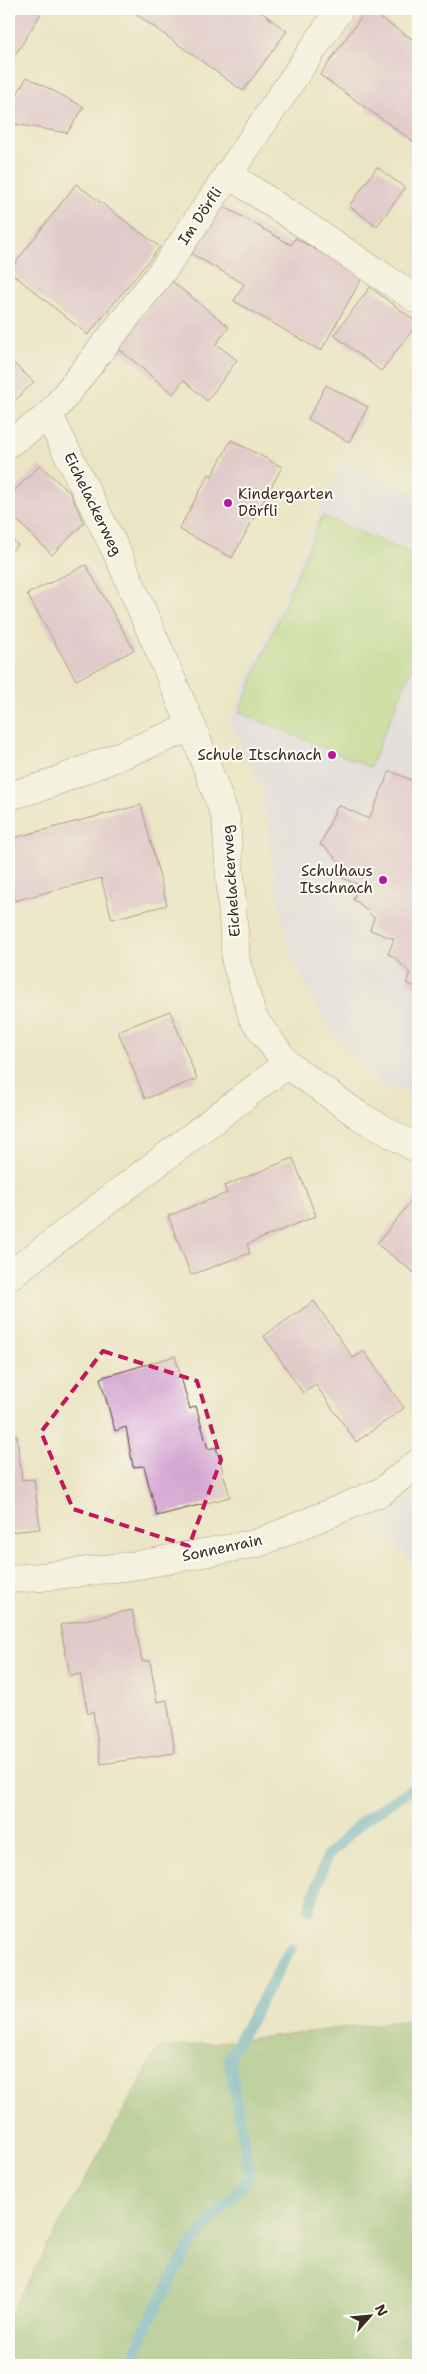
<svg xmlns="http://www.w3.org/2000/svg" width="427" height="2374" font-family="'Shantell Sans',sans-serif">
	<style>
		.built { fill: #dbd6f7 }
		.green { fill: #add884; stroke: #748151 }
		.forest { fill: #8ab872; stroke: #627148 }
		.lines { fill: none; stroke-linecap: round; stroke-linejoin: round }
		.stream { stroke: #49a7c8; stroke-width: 11 }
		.building { fill: #d5a8d1 }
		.minor-casing { stroke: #554637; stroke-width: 29 }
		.minor { stroke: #fff; stroke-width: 28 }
		.marked { fill: none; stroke: #c2185b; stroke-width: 4; stroke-dasharray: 10 6; stroke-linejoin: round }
		.poi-dot { fill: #b5179e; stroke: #fdfcf7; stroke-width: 2 }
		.labels { text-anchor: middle; stroke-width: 4; stroke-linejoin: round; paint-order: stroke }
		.street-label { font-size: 15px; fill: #3b2a1e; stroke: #fdfcf7 }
		.poi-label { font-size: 15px; fill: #3b2a1e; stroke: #fdfcf7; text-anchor: end }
	</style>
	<rect width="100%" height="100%" fill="#fdfcf7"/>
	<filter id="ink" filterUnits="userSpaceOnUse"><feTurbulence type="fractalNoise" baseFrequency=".02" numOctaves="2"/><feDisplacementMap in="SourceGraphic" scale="10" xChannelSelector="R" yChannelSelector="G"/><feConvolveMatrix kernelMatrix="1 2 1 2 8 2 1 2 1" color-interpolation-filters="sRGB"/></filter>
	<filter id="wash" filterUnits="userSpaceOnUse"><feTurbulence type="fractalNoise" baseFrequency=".0096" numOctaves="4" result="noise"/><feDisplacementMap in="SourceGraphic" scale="20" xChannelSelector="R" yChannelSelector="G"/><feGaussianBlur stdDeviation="1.12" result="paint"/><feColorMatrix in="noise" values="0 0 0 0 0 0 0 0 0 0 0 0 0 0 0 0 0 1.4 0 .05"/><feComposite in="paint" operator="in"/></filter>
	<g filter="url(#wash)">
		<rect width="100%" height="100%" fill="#ebe5c5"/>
		<g class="built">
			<path d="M342,461L418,496V1096L385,1086L330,1030L291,957L275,883L262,789L230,721Z"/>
			<path d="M418,1492V1569L376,1521Z"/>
		</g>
		<path class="green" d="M322,516L418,557V654L370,767L239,712Z"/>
		<path class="forest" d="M410,2020L418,2052V2365H9V2315L158,2049Z"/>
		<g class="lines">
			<g class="stream">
				<path d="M309,1910L327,1856L364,1820L418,1785"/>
				<path d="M131,2365L147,2325L187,2251L250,2176L229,2058L291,1948"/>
			</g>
		</g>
		<g id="blocks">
			<g class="building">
				<path d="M9,9H44L9,65Z"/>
				<path d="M129,9H257L287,31L243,91Z"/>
				<path d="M367,9L418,43V135L414,142L320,75Z"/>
				<path d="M27,77L84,107L67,133L9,123V108Z"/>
				<path d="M377,167L405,188L377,226L349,206Z"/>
				<path d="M76,184L160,247L88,335L9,271Z"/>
				<path d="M220,204L291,245L295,238L363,276L321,351L234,301L244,284L192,254Z"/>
				<path d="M169,279L229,327L216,344L237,360L207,401L184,380L173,394L119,349Z"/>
				<path d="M370,287L418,323L381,371L334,335Z"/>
				<path d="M9,359L34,382L9,406Z"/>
				<path d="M326,385L368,407L349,442L308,419Z"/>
				<path d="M231,440L282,467L232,558L179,529L209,474L212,476Z"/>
				<path d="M40,465L70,493L84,523L52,555L9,512V496Z"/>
				<path d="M9,537L18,545L9,553Z"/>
				<path d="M86,565L134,650L76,680L27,594Z"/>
				<path d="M390,771L418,783V988L406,983L410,973L394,957L388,954L394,939L370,930L374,918L359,903L353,900L359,885L336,875L341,864L325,847L320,845L338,805L369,819Z"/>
				<path d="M141,805L167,905L112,919L101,878L14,901L9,879V839Z"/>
				<path d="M170,1011L197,1079L145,1099L118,1031Z"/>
				<path d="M293,1158L316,1216L247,1244L250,1253L191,1275L168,1216L227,1193L224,1186Z"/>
				<path d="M415,1196L418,1198V1276L377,1244Z"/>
				<path d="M314,1301L353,1358L364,1351L404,1408L356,1442L316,1385L303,1393L264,1336Z"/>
				<path d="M175,1356L190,1409L196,1406L208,1449L216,1447L230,1497L157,1516L144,1466L133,1467L126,1427L115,1431L100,1378Z"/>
				<path d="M17,1436L22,1480L34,1479L40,1529L9,1532V1437Z"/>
				<path d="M132,1610L142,1661H150L157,1702L167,1700L175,1753L101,1764L93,1711L88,1714L80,1674L70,1676L60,1625Z"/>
			</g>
		</g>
	</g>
	<g filter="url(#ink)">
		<use href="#blocks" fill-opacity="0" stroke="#554637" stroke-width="1"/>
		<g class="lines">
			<defs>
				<g id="minor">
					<path d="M228,174L418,300"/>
					<path d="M49,416L119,557L192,727L226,818L236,962L253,1018L287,1064L358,1115L418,1149"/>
					<path d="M9,443L49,416L167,265L340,9"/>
					<path d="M9,796L44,786L192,727"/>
					<path d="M9,1276L287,1064"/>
					<path d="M9,1579L41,1577L138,1565L258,1543L381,1492L418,1463"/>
				</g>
			</defs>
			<use href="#minor" class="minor-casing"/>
			<use href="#minor" class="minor"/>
		</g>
	</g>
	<path d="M0 0H427V2374H0ZM103,1351L197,1381L221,1460L189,1546L73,1509L41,1432Z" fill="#ebe5c5" fill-opacity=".55" fill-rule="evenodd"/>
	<path class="marked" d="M103,1351L197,1381L221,1460L189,1546L73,1509L41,1432Z"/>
	<g class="poi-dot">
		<circle cx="228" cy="503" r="5"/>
		<circle cx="332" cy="755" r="5"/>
		<circle cx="383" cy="880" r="5"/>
	</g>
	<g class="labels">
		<g class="street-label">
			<text transform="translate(200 216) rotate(-56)" y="5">Im Dörfli</text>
			<text transform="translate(93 504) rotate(64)" y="5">Eichelackerweg</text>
			<text transform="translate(231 881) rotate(-94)" y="5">Eichelackerweg</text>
			<text transform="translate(222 1548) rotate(-12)" y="5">Sonnenrain</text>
		</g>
		<g class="poi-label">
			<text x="238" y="499" text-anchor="start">Kindergarten<tspan x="238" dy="17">Dörfli</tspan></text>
			<text x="322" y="760">Schule Itschnach</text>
			<text x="373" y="876">Schulhaus<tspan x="373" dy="17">Itschnach</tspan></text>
		</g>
	</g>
	<rect width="427" height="2374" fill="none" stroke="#fdfcf7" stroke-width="30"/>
	<g transform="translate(370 2316) rotate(63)" stroke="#fdfcf7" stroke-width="4" paint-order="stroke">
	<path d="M0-4L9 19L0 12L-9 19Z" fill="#3b2a1e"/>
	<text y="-8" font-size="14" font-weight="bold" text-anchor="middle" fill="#3b2a1e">N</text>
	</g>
</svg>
